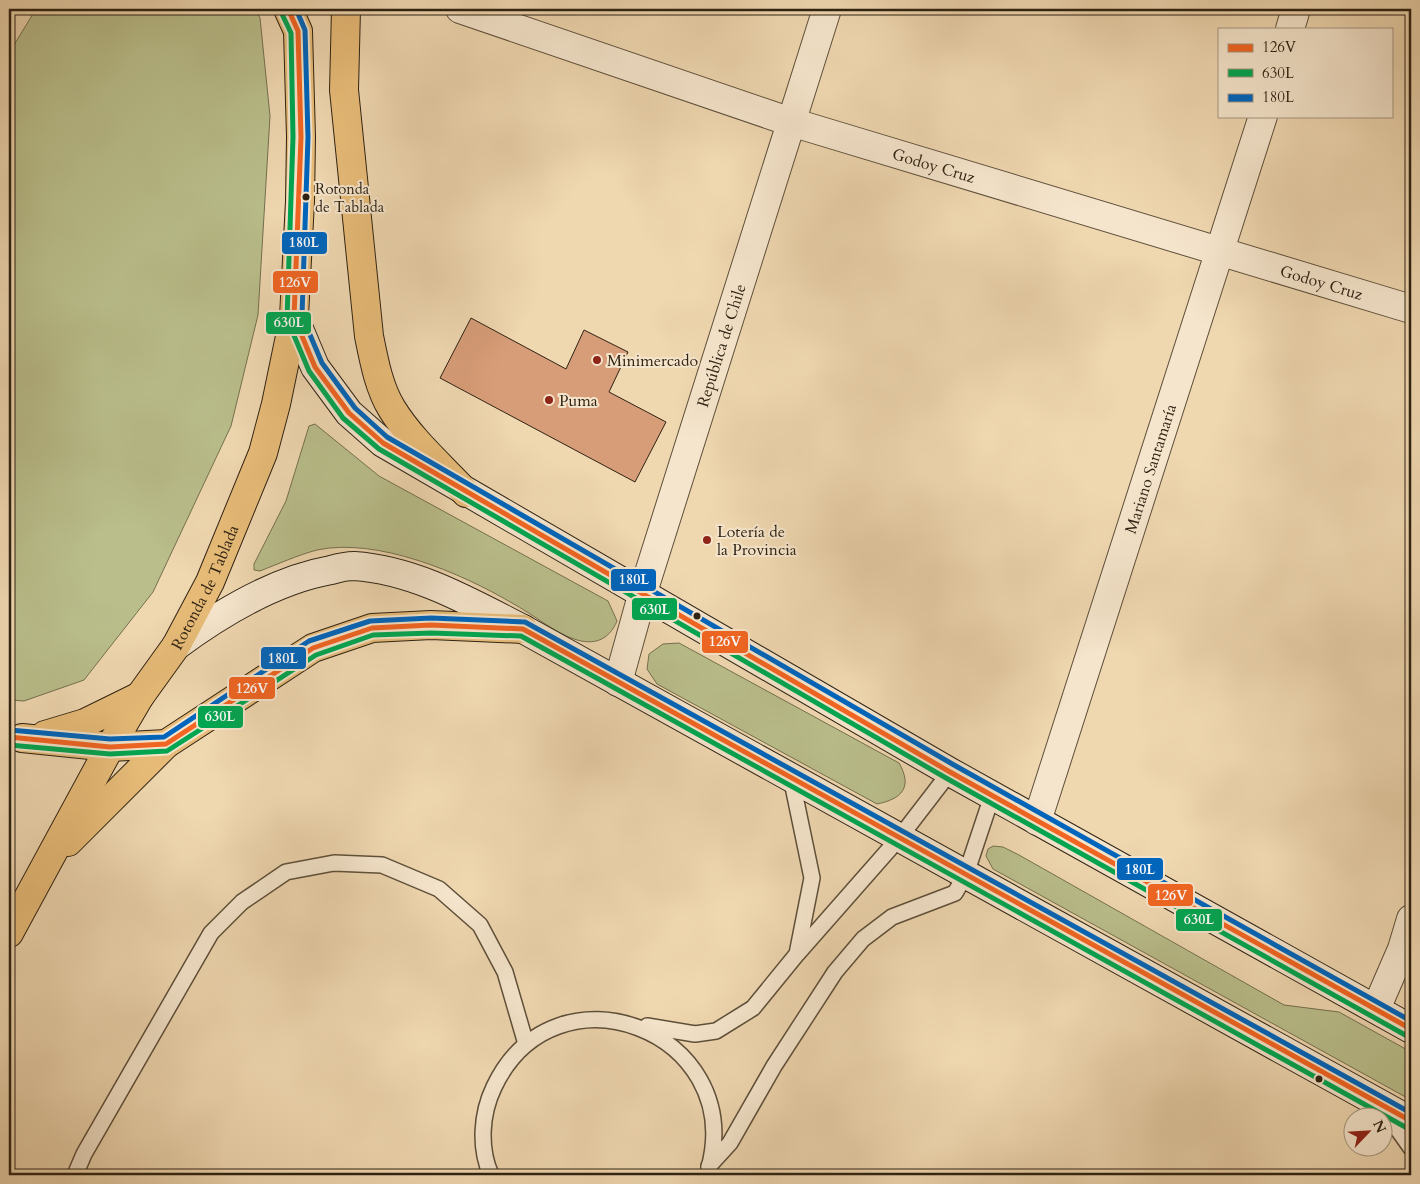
<svg xmlns="http://www.w3.org/2000/svg" width="1420" height="1184" font-family="Cardo,serif">
	<style>
		.green { fill: #b9be8b; stroke: #74704f }
		.building { fill: #d79d78; stroke: #2e2213 }
		.lines { fill: none; stroke-linecap: round; stroke-linejoin: round }
		.lane-casing { stroke: #5e4f3a; stroke-width: 18 }
		.street-casing { stroke: #5e4f3a; stroke-width: 30 }
		.secondary-casing { stroke: #2e2213; stroke-width: 30 }
		.primary-casing { stroke: #2e2213; stroke-width: 30 }
		.path { stroke: #2e2213; stroke-width: 3; stroke-dasharray: 4 2.5; stroke-linecap: butt }
		.lane { stroke: #f5e5cc; stroke-width: 15 }
		.street { stroke: #f5e5cc; stroke-width: 28 }
		.secondary { stroke: #f5e5cc; stroke-width: 28 }
		.primary { stroke: #e8bc78; stroke-width: 28 }
		.bus-1-casing { stroke: #f5e5cc; stroke-width: 9 }
		.bus-2-casing { stroke: #f5e5cc; stroke-width: 9 }
		.bus-3-casing { stroke: #f5e5cc; stroke-width: 9 }
		.bus-1 { stroke: #f26522; stroke-width: 5 }
		.bus-2 { stroke: #00a651; stroke-width: 5 }
		.bus-3 { stroke: #0065bd; stroke-width: 5 }
		.bus-dot { fill: #2e2213; stroke: #f5e5cc; stroke-width: 2 }
		.poi-dot { fill: #8f2418; stroke: #f5e5cc; stroke-width: 2 }
		.labels { text-anchor: middle; stroke-width: 4; stroke-linejoin: round; paint-order: stroke }
		.bus-label { font-size: 15px; fill: #2e2213; stroke: #f5e5cc; text-anchor: start }
		.street-label { font-size: 16px; fill: #2e2213; stroke: #f5e5cc }
		.poi-label { font-size: 16px; fill: #2e2213; stroke: #f5e5cc; text-anchor: start }
		.line-badge { stroke: #f5e5cc; stroke-width: 2 }
		.badge-label { font-size: 14px; text-anchor: middle; font-weight: bold; fill: #fff }
	</style>
	<rect width="100%" height="100%" fill="#efd7b0"/>
	<filter id="stains"><feTurbulence type="fractalNoise" baseFrequency=".004" numOctaves="4"/><feColorMatrix values="0 0 0 0 .2 0 0 0 0 .09 0 0 0 0 .02 0 0 0 .5 -.17"/></filter>
	<radialGradient id="worn" r=".72"><stop offset=".6" stop-color="#630" stop-opacity="0"/><stop offset="1" stop-color="#630" stop-opacity=".3"/></radialGradient>
	<g class="green">
		<path d="M36,9H255L260,18L270,116L258,315L231,426L153,592L84,680L24,701L9,700V53Z"/>
		<path d="M315,424L379,476L608,601L617,621C609,640 594,646 574,639C555,633 531,613 512,603C461,573 377,537 317,550C298,555 278,564 260,571L254,570V564L286,501L309,426Z"/>
		<path d="M679,643L899,763C913,787 902,799 877,804L657,684L647,669L649,654L663,644Z"/>
		<path d="M993,846L1003,847L1019,855L1284,1005L1339,1012L1411,1052V1100L993,869L986,856L988,849Z"/>
	</g>
	<path class="building" d="M471,318L566,369L584,330L628,352L609,392L666,422L635,482L440,378Z"/>
	<g class="lines">
		<defs>
			<g id="lane">
				<path d="M798,953L900,837L950,772"/>
				<path d="M647,1026L695,1034L716,1031L753,1008L797,954L812,878L791,777"/>
				<path d="M1386,1113L1411,1148"/>
				<path d="M709,1166L730,1143L774,1066L835,972L863,939L892,917L955,893L966,874L992,796"/>
				<path d="M75,1175L84,1154L211,933L242,902L286,872L334,863L382,865L439,889L480,925L505,972L526,1044"/>
				<path d="M491,1175C479,1148 481,1114 494,1087C555,958 746,1031 709,1168"/>
			</g>
			<g id="street">
				<path id="s1" d="M460,9L791,122L1411,309"/>
				<path d="M1290,29L1296,9"/>
				<path id="s2" d="M618,682L643,592L827,9"/>
				<path id="s3" d="M1037,821L1263,116"/>
				<path d="M1376,1009L1402,949L1411,919"/>
			</g>
			<g id="secondary">
				<path d="M294,317L315,367L349,413L383,443L950,772L1411,1029"/>
				<path d="M176,646C222,612 275,580 331,570C338,568 347,566 354,566C415,570 470,602 523,629L1411,1121"/>
			</g>
			<g id="primary">
				<path d="M346,9L344,90L369,336C374,361 379,388 392,409C411,440 441,466 466,493"/>
				<path d="M45,735L85,723L140,696"/>
				<path d="M22,738L110,747L166,744"/>
				<path d="M68,842L166,744L313,648L372,628L431,625L523,629"/>
				<path id="s4" d="M9,933L110,747L140,696L176,646L210,582L263,453L276,404L294,317L300,201L301,137L298,31L288,9"/>
			</g>
		</defs>
		<use href="#lane" class="lane-casing"/>
		<use href="#street" class="street-casing"/>
		<use href="#secondary" class="secondary-casing"/>
		<use href="#primary" class="primary-casing"/>
		<path class="path" d="M9,1089L10,1082"/>
		<use href="#lane" class="lane"/>
		<use href="#street" class="street"/>
		<use href="#secondary" class="secondary"/>
		<use href="#primary" class="primary"/>
		<defs>
			<g id="bus-1">
				<path d="M288,9L298,31L301,137L294,317L315,367L349,413L383,443L950,772L1411,1029"/>
				<path d="M9,737L110,747L166,744L313,648L372,628L431,625L523,629L1411,1121"/>
			</g>
			<g id="bus-2">
				<path d="M281,12L291,33L293,137L287,319L309,371L343,418L379,449L946,778L1407,1036"/>
				<path d="M9,745L110,754L167,751L316,655L373,635L431,633L521,636L1407,1128"/>
			</g>
			<g id="bus-3">
				<path d="M296,9L305,30L308,137L302,316L322,363L355,408L387,437L954,765L1411,1021"/>
				<path d="M10,730L110,739L164,737L309,641L370,621L431,618L525,622L1411,1113"/>
			</g>
		</defs>
		<use href="#bus-1" class="bus-1-casing"/>
		<use href="#bus-2" class="bus-2-casing"/>
		<use href="#bus-3" class="bus-3-casing"/>
		<use href="#bus-1" class="bus-1"/>
		<use href="#bus-2" class="bus-2"/>
		<use href="#bus-3" class="bus-3"/>
	</g>
	<g class="bus-dot">
		<circle cx="306" cy="197" r="4.5"/>
		<circle cx="697" cy="616" r="4.5"/>
		<circle cx="1319" cy="1079" r="4.5"/>
	</g>
	<g class="poi-dot">
		<circle cx="597" cy="360" r="5"/>
		<circle cx="549" cy="400" r="5"/>
		<circle cx="707" cy="540" r="5"/>
	</g>
	<g class="labels">
		<g class="bus-label">
			<text x="315" y="194">Rotonda<tspan x="315" dy="18">de Tablada</tspan></text>
		</g>
		<g class="street-label">
			<text dy="6" stroke="none"><textPath href="#s1" startOffset="499">Godoy Cruz</textPath></text>
			<text dy="6" stroke="none"><textPath href="#s1" startOffset="904">Godoy Cruz</textPath></text>
			<text dy="6" stroke="none"><textPath href="#s2" startOffset="352">República de Chile</textPath></text>
			<text dy="6" stroke="none"><textPath href="#s3" startOffset="370">Mariano Santamaría</textPath></text>
			<text dy="6" stroke="none"><textPath href="#s4" startOffset="398">Rotonda de Tablada</textPath></text>
		</g>
		<g class="poi-label">
			<text x="607" y="366">Minimercado</text>
			<text x="559" y="406">Puma</text>
			<text x="717" y="537">Lotería de<tspan x="717" dy="18">la Provincia</tspan></text>
		</g>
	</g>
	<g class="line-badge">
		<rect x="281" y="231" width="47" height="24" rx="5" fill="#0065bd"/>
		<rect x="272" y="270" width="47" height="24" rx="5" fill="#f26522"/>
		<rect x="265" y="311" width="47" height="24" rx="5" fill="#00a651"/>
		<rect x="610" y="568" width="47" height="24" rx="5" fill="#0065bd"/>
		<rect x="631" y="597" width="47" height="24" rx="5" fill="#00a651"/>
		<rect x="701" y="630" width="48" height="24" rx="5" fill="#f26522"/>
		<rect x="260" y="646" width="47" height="24" rx="5" fill="#0065bd"/>
		<rect x="228" y="676" width="48" height="24" rx="5" fill="#f26522"/>
		<rect x="197" y="705" width="47" height="24" rx="5" fill="#00a651"/>
		<rect x="1116" y="857" width="48" height="24" rx="5" fill="#0065bd"/>
		<rect x="1147" y="883" width="47" height="24" rx="5" fill="#f26522"/>
		<rect x="1175" y="908" width="48" height="24" rx="5" fill="#00a651"/>
	</g>
	<g class="badge-label">
		<text x="304" y="247">180L</text>
		<text x="295" y="287">126V</text>
		<text x="289" y="327">630L</text>
		<text x="634" y="584">180L</text>
		<text x="655" y="614">630L</text>
		<text x="725" y="646">126V</text>
		<text x="283" y="663">180L</text>
		<text x="252" y="693">126V</text>
		<text x="220" y="721">630L</text>
		<text x="1140" y="874">180L</text>
		<text x="1171" y="900">126V</text>
		<text x="1199" y="924">630L</text>
	</g>
	<rect width="1420" height="1184" fill="none" stroke="#efd7b0" stroke-width="30"/>
	<rect x="10" y="10" width="1400" height="1164" fill="none" stroke="#2e2213" stroke-width="2.5"/>
	<rect x="15" y="15" width="1390" height="1154" fill="none" stroke="#2e2213"/>
	<rect x="1218" y="28" width="175" height="90" fill="#f5e5cc" stroke="#a59782"/>
	<rect x="1228" y="44" width="25" height="8" fill="#f26522" stroke="#a59782"/>
	<text x="1262" y="52" font-size="15" fill="#2e2213">126V</text>
	<rect x="1228" y="69" width="25" height="8" fill="#00a651" stroke="#a59782"/>
	<text x="1262" y="78" font-size="15" fill="#2e2213">630L</text>
	<rect x="1228" y="94" width="25" height="8" fill="#0065bd" stroke="#a59782"/>
	<text x="1262" y="102" font-size="15" fill="#2e2213">180L</text>
	<g transform="translate(1368 1132) rotate(65)"><circle r="24" fill="#f5e5cc" stroke="#a59782"/>
	<path d="M0-4L9 19L0 12L-9 19Z" fill="#8f2418"/>
	<text y="-8" font-size="14" font-weight="bold" text-anchor="middle" fill="#2e2213">N</text>
	</g>
	<rect width="100%" height="100%" filter="url(#stains)"/>
	<rect width="100%" height="100%" fill="url(#worn)"/>
</svg>
